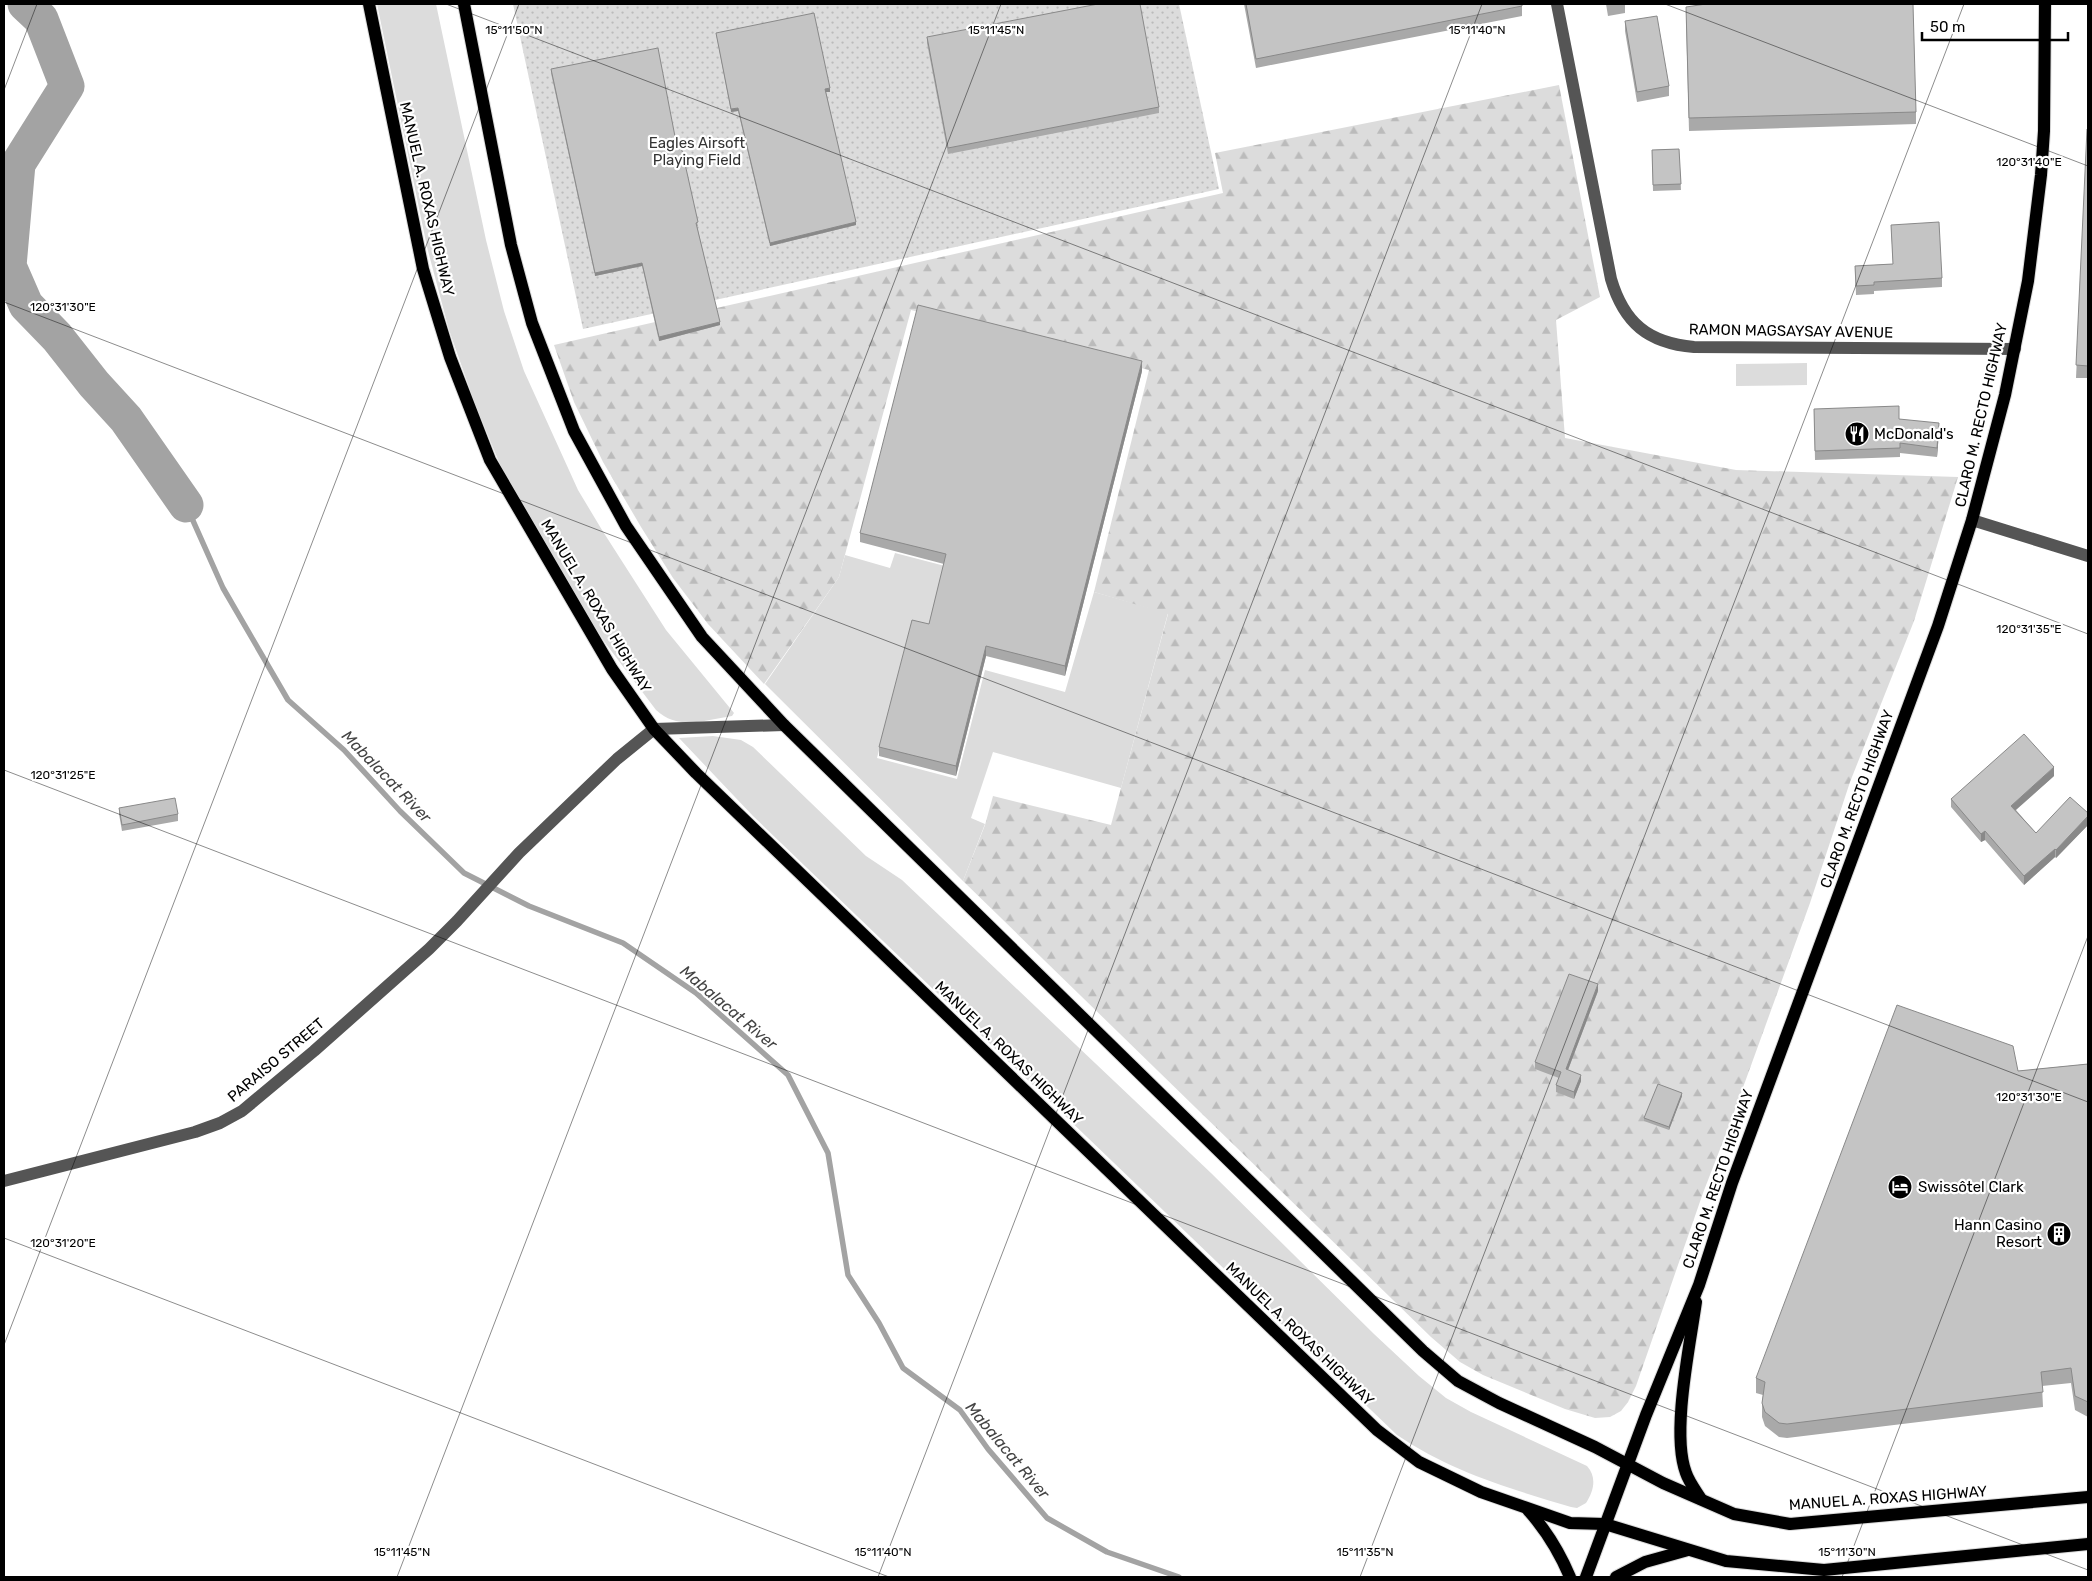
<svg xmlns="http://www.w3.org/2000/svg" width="2092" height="1581" font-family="Rubik,sans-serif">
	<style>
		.grass { fill: #dcdcdc }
		.forest { fill: url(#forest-firs) }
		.park { fill: url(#park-dots) }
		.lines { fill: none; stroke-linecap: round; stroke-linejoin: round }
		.stream { stroke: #a3a3a3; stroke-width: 5.5 }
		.river { stroke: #a3a3a3; stroke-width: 35 }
		.major-casing { stroke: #dbdbdb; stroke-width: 14 }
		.minor { stroke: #555; stroke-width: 12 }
		.major { stroke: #000; stroke-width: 12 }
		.wall { fill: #a9a9a9 }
		.shaded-wall { fill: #898989 }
		.building { fill: #c4c4c4; stroke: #898989 }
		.ticks { fill: none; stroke: #000; stroke-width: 1; stroke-opacity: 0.45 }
		.labels { text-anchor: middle; stroke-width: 4.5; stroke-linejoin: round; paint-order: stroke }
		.park-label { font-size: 15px; fill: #333; stroke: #fff }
		.street-label { font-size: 15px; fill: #000; stroke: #fff }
		.poi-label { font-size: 15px; fill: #000; stroke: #fff; text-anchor: start }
		.water-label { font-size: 16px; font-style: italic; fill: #444; stroke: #fff }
		.ticks-label { font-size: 12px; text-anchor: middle; fill: #000; stroke: #fff; stroke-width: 4.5; stroke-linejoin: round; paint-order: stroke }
	</style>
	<defs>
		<pattern id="forest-firs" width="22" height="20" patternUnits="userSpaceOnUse" patternTransform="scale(1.25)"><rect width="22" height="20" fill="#dcdcdc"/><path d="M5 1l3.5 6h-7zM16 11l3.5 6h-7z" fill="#bbb"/></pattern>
		<pattern id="park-dots" width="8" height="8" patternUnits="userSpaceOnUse" patternTransform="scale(1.25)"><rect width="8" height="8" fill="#dcdcdc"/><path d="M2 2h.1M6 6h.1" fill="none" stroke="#bbb" stroke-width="1.8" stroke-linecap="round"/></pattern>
	</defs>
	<rect width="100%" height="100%" fill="#fff"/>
	<g class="grass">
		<path d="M377,4H436L486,240L504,311L524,371L578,490L602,530L666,630L734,713L732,716C704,720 679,731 656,710L606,644L575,597L537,532L499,462L475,404L449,330L427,247Z"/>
		<path d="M1807,363V385L1736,386V364Z"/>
		<path d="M895,553L945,566L927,632L910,628L877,758L957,779L985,670L1065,692L1094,592L1168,613L1121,788L993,752L971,818L985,824L963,881L765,684L839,577L845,555L890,568Z"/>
		<path d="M713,736L741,740L753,747L866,856L902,880L1211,1173L1374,1334L1419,1376L1446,1398L1471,1412L1587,1466C1597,1477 1594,1491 1586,1503L1577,1508L1571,1507C1508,1488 1452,1472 1397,1435L753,816L679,738Z"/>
	</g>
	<path class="forest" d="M1559,85L1600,297L1556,320L1565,438L1736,470L1958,477L1914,621L1850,782L1810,903L1729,1126L1703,1193L1636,1386L1628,1402L1621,1411L1610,1417L1595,1418L1565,1409L1483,1375L1460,1362L1431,1337L963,881L985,825L993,796L1111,825L1168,614L1094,592L1149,370L911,310L839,577L764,684L708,624L673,578L641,527L603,462L574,402L554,345L1223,193L1215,153Z"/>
	<path class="park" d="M513,4H1179L1219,189L583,329Z"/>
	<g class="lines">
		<path class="stream" d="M186,505L223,588L288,700L344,750L400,811L464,873L529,906L623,943L696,993L788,1075L828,1153L848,1275L879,1323L903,1368L960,1410L988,1449L1047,1518L1107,1552L1179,1577"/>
		<path class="river" d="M25,4L41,19L67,86L18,164L9,266L26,305L57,337L94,384L126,419L186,505"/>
		<defs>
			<g id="major">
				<path d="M369,4L423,269L450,357L490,460L612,669L654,729L696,773L1377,1430L1419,1462L1481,1492L1570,1523L1605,1524L1726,1561L1824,1570L2088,1544"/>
				<path d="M464,4L511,245L532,323L574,431L626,526L702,637L784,725L1423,1351L1458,1381L1499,1403L1595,1447L1663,1483L1734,1514L1790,1524L2088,1497"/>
				<path d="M1696,1302C1690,1345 1671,1434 1686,1473C1689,1482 1696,1491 1701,1499"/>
				<path d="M1528,1510C1546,1530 1559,1551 1570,1577"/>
				<path d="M1586,1577L1646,1415L1699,1285L1732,1183L1938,626L1972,520L2005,395L2028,281L2041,175L2044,131L2045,4"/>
				<path d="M1616,1577L1645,1562L1688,1550"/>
			</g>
		</defs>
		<use href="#major" class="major-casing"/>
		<g class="minor">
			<path d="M1557,4L1611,279C1624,323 1648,343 1694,347L2015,349"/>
			<path d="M1972,520L2088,556"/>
			<path d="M4,1181L195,1132L220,1123L242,1111L314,1051L429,949L457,921L519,853L617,759L654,729L784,725"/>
		</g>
		<use href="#major" class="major"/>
	</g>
	<g class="wall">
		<path d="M1244,4H1522V16L1256,68Z"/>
		<path d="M1606,4H1625V13L1608,16Z"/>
		<path d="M1686,20L1916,112V124L1689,131Z"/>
		<path d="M1625,21L1669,86V96L1637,102L1625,31Z"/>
		<path d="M716,33L830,92H826L856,225L770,246L738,111L731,112Z"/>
		<path d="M927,37L1159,107V113L948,154L927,43Z"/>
		<path d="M551,69L677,147L698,226H697L720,325L659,341L642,266L595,276L551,73Z"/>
		<path d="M2088,129V378H2076Z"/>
		<path d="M1679,149L1681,190L1653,191L1652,150Z"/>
		<path d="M1891,225L1942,278V287L1874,291V294L1856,295L1855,266L1893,264Z"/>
		<path d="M1142,371L1065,676L986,656L956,776L879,756V747L929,624L944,564L860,542V533Z"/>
		<path d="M1814,409L1899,419L1939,432L1937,457L1900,453V457L1815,460Z"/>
		<path d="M2054,776L2016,810L2036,833L2088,813V825L2056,858L2055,857L2024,885L1985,840L1981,842L1951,807V799Z"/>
		<path d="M119,808L178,814V821L122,831L119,814Z"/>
		<path d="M1598,991L1568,1070L1581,1081L1574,1099L1556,1092V1085L1559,1078L1535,1069V1062Z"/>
		<path d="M2088,1064V1417L2075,1410L2071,1383L2042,1386L2043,1407L1787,1438L1779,1437L1765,1426L1762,1417V1403L1763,1395L1756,1393V1378L2018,1071Z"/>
		<path d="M1682,1096L1669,1130L1644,1121V1118Z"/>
	</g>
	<g class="shaded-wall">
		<path d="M830,88V92H825V89Z"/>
		<path d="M738,108V111L731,112V109Z"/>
		<path d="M856,222V225L770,246V243Z"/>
		<path d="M642,263V266L595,276V273Z"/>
		<path d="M720,322V325L659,341V337Z"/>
		<path d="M1142,361V371L1065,676V666Z"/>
		<path d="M1939,423V432L1937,457V448Z"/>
		<path d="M986,646V656L956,776V766Z"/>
		<path d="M2054,767V776L2011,814V806Z"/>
		<path d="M2088,816V825L2056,858V850Z"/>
		<path d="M1985,831V840L1981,842V834Z"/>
		<path d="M2055,849V857L2024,885V876Z"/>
		<path d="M1598,984V991L1566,1075V1069Z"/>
		<path d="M1581,1075V1081L1574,1099V1092Z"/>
		<path d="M1682,1093V1096L1669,1130V1127Z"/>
	</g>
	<g class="building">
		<path d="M1098,4H1140L1159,107L948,148L927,37Z"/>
		<path d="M1246,4H1522V6L1256,59Z"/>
		<path d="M1706,4H1913L1916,112L1689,118L1686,7Z"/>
		<path d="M814,13L830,88L825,89L856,222L770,243L738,108L731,109L716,33Z"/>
		<path d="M1657,16L1669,86L1637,92L1625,21Z"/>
		<path d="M658,48L677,147L681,146L698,222L696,223L720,322L659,337L642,263L595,273L551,69Z"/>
		<path d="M2087,129H2088V366L2076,365Z"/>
		<path d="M1679,149L1681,184L1653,185L1652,150Z"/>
		<path d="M1939,222L1942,278L1874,282V285L1856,286L1855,266L1893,264L1891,225Z"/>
		<path d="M918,305L1142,361L1065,666L986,646L956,766L879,747L912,620L929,624L946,554L860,533Z"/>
		<path d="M1899,406V419L1939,423L1937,448L1900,443V448L1815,451L1814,409Z"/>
		<path d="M2024,734L2054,767L2011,806L2036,833L2070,797L2088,813V816L2056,850L2055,849L2024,876L1985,831L1981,834L1951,799Z"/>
		<path d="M175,798L178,814L122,825L119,808Z"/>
		<path d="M1569,974L1598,984L1566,1069L1581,1075L1574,1092L1556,1085L1561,1072L1535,1062Z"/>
		<path d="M1897,1005L2013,1046L2018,1071L2088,1064V1402L2075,1396L2071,1368L2041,1372L2043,1392L1787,1424L1779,1423L1765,1412L1762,1403L1765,1382L1756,1378Z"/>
		<path d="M1658,1084L1682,1093L1669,1127L1644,1118Z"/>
	</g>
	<path class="ticks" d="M446,4L2088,634M1665,4L2088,166M4,90L37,4M4,302L2088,1102M4,770L2088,1570M4,1238L889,1577M4,1345L519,4M397,1577L1001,4M878,1577L1482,4M1360,1577L1964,4M1842,1577L2088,936"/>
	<defs>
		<symbol id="restaurant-disc" viewBox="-11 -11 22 22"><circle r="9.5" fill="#000" stroke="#fff"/><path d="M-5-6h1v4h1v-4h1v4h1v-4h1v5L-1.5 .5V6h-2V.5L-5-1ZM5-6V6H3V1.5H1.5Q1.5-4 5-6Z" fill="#fff"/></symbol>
		<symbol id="hotel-disc" viewBox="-11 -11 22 22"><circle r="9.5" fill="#000" stroke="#fff"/><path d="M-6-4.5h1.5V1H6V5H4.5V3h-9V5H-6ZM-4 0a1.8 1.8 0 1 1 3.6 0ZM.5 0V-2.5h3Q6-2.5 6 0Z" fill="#fff"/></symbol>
		<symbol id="building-disc" viewBox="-11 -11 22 22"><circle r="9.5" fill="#000" stroke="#fff"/><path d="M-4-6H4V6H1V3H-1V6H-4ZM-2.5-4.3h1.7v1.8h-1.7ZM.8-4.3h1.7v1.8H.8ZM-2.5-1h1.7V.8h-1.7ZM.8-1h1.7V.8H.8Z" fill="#fff"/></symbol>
	</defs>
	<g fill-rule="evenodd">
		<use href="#restaurant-disc" x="1843" y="420" width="28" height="28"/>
		<use href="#hotel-disc" x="1886" y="1173" width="28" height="28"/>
		<use href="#building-disc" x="2045" y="1220" width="28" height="28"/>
	</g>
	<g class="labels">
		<g class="park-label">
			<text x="697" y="148">Eagles Airsoft<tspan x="697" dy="17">Playing Field</tspan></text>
		</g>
		<g class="street-label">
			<text transform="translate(427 199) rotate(77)" y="5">MANUEL A. ROXAS HIGHWAY</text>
			<text transform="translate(1791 331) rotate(1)" y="5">RAMON MAGSAYSAY AVENUE</text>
			<text transform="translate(1981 415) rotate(-77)" y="5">CLARO M. RECTO HIGHWAY</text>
			<text transform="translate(596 606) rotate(59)" y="5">MANUEL A. ROXAS HIGHWAY</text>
			<text transform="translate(1857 799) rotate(-70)" y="5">CLARO M. RECTO HIGHWAY</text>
			<text transform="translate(1009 1053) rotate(44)" y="5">MANUEL A. ROXAS HIGHWAY</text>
			<text transform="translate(276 1060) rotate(-40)" y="5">PARAISO STREET</text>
			<text transform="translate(1718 1179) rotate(-71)" y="5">CLARO M. RECTO HIGHWAY</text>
			<text transform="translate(1300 1334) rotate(44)" y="5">MANUEL A. ROXAS HIGHWAY</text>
			<text transform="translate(1888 1498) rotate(-4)" y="5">MANUEL A. ROXAS HIGHWAY</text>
		</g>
		<g class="poi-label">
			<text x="1874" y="439">McDonald's</text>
			<text x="1918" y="1192">Swissôtel Clark</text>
			<text x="2042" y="1230" text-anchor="end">Hann Casino<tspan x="2042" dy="17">Resort</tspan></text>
		</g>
		<g class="water-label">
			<text transform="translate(387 776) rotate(46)" y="6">Mabalacat River</text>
			<text transform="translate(729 1007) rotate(40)" y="6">Mabalacat River</text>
			<text transform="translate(1008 1450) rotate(50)" y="6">Mabalacat River</text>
		</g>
	</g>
	<g class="ticks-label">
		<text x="514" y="34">15°11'50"N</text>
		<text x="996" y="34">15°11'45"N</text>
		<text x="1477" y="34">15°11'40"N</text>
		<text x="2029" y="166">120°31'40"E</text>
		<text x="63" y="311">120°31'30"E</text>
		<text x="2029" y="633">120°31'35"E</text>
		<text x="63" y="779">120°31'25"E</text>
		<text x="2029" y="1101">120°31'30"E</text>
		<text x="63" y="1247">120°31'20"E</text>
		<text x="402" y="1556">15°11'45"N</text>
		<text x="883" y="1556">15°11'40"N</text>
		<text x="1365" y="1556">15°11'35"N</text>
		<text x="1847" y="1556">15°11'30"N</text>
	</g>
	<rect width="2092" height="1581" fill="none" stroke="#000000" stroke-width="10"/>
	<path d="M1922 32v8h146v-8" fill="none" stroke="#000000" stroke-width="2.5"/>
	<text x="1930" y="32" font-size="15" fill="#000000" stroke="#ffffff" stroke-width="4" paint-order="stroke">50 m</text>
</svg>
